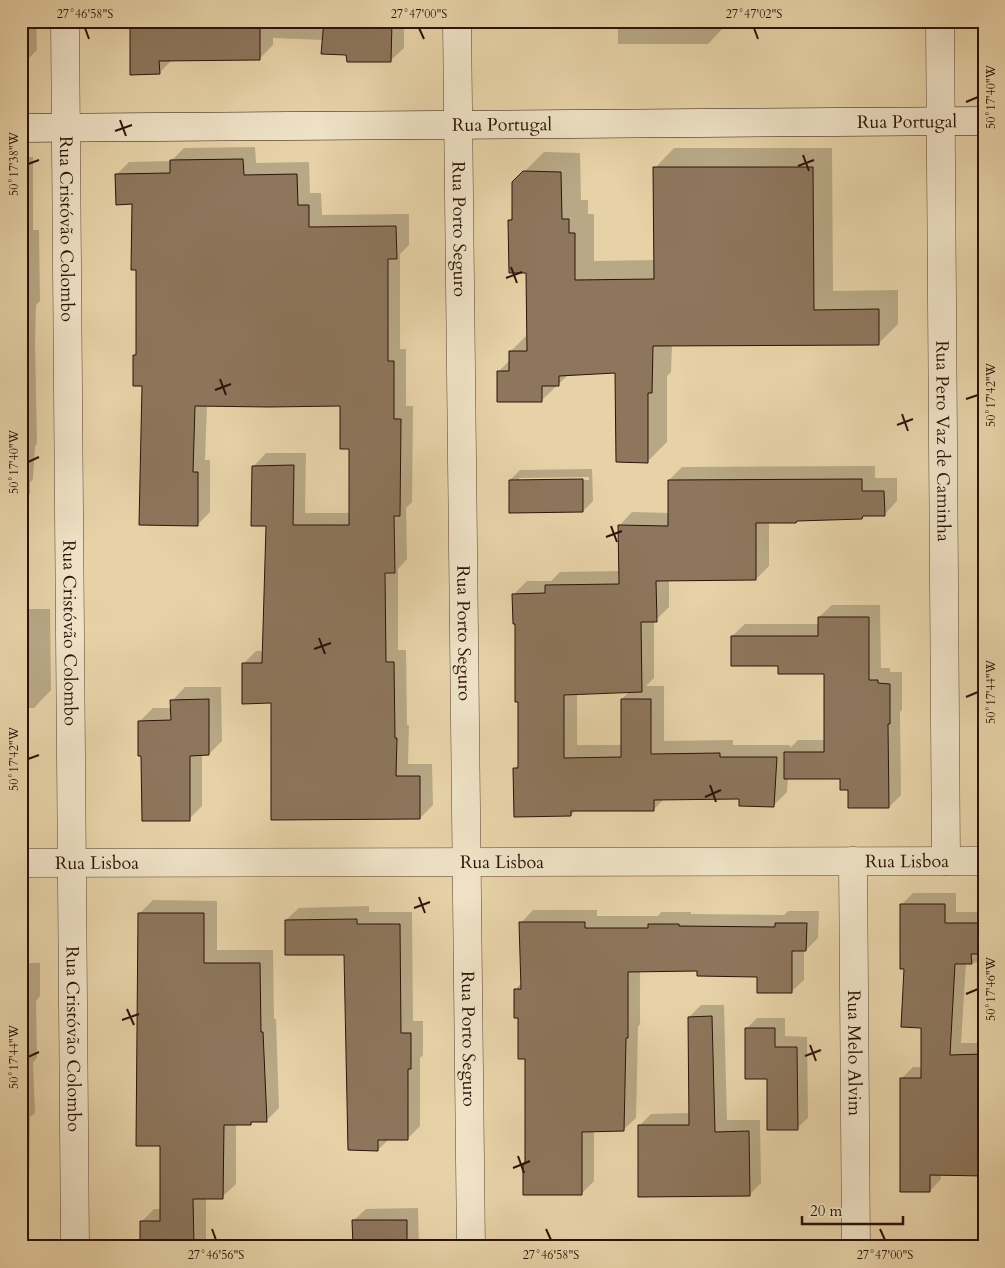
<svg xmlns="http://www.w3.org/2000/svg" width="1005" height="1268" font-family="Cardo,serif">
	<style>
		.shadow { fill: #0003; fill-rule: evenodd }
		.building { fill: #8d765c; stroke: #2c130a }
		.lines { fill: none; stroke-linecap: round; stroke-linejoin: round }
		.street-casing { stroke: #5b4332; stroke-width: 29 }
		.secondary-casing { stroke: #2c130a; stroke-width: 29 }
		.street { stroke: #efe2c6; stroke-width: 28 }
		.secondary { stroke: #efe2c6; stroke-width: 28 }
		.ticks { fill: none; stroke: #2c130a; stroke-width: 2 }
		.labels { text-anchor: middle; stroke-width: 4.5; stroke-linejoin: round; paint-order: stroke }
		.street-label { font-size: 18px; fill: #2c130a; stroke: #efe2c6 }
		.neatline { fill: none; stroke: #2c130a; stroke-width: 2 }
		.ticks-label { font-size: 12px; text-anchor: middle; fill: #2c130a }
	</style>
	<rect width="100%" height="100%" fill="#e7d2a8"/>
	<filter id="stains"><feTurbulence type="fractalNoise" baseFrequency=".004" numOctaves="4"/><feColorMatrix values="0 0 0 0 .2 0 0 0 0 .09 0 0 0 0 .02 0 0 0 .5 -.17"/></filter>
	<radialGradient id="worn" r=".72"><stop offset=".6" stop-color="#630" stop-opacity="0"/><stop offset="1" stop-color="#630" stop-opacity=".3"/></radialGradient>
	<g class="shadow">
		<path d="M21,21H36L37,50L21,66Z"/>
		<path d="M404,21V48L390,61L347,53L324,40L273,38V45L260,58L172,60L159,73L131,24L133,21Z"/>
		<path d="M618,21H848L722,23V29L708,44H618Z"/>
		<path d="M255,147L256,163L309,162L310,193H321L322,215L409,214V245L400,254V349H406V406H413L412,502L406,508L407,559L398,569V650H406L407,725H409L408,764H432L433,805L420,818L272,702L244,663L256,651H264L267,525L254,466L266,453H306L305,513H351L350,448L341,405H207L205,460H210V512L197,525L143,384L134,356L137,353V269L133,203L116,175L129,162L171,161L184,148Z"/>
		<path d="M674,148H832L833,291L898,290V324L879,343L672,345L671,372L667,376V442L648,461L616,372L569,374L542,400L498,372L510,360V352L528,334V272L509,220L513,217V183L544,152L580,153L581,200H588V214H594V261L656,260L655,168Z"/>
		<path d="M21,157H33V230H39L40,301L36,305L35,344L37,443L35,446L33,479L30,483V494L23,501L24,581H29V609H50L51,690L34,708H21Z"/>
		<path d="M875,466V478H897V501L884,515H865L862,518L769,522V566L756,579L669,580V607L656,620H654V678L646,686H664V741L733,740V745H790V748L798,740H825V673L779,665L732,636L745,624H819V617L832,605H880L881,668H890V672H902V710L900,712L901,795L889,807L849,789L841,777L788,778L787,792L774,805L740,798L664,799L653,810H576L571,815L514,769L520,764L517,623L514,594L527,581H551L560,572L620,571L619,526L632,512L670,513L669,480L682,467ZM630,691L622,699V745H577V693Z"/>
		<path d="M592,469L593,501L583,511L510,480L520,470ZM589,477V480L519,481V478Z"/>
		<path d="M185,687H221L222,741L209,754H202V806L189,819L142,755L139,722L153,708H172V701Z"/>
		<path d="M913,893H956V912H984V962L966,963L961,1043H984V1174H941V1179L930,1191L901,1079L913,1067H923V1027L906,968L901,905Z"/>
		<path d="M153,900L217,901V950H273L274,1019H276L279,1108L266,1121L254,1120L251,1124L236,1123V1184L222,1197H206V1242L202,1247H142L141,1222L154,1209H161V1145L140,913Z"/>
		<path d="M369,906V912H412L413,1021H423V1055L420,1058V1126L407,1139H389L378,1150L345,954L286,920L299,908Z"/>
		<path d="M21,908H27L28,963H40V996L36,1001L37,1058L33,1062L35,1113L30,1117L29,1186L21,1194Z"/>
		<path d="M533,910H597V916H658L661,912H691V914L784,915L788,911H819L818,938L806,950H804V980L791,992L758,976L698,970L640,971V1024L638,1027L636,1118L623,1130L594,1131V1181L582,1193L524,1164L526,1162V1057L515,990L522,982L521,923Z"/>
		<path d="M701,1005H724L727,1120H760L761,1183L749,1195L639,1126L651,1114L690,1113L689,1017Z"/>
		<path d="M757,1018H785V1036L807,1037L808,1118L797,1128L768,1078L746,1029Z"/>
		<path d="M418,1208L419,1247H354L353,1221L366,1209Z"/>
	</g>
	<g class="building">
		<path d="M324,21H392L391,62H347L346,55L321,54Z"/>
		<path d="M170,23V25H183V27L260,25V60L159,61L160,74L130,75V24Z"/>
		<path d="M243,159L244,175L297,174L298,205H309V227L396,226L397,259H388V361H394V419H401L400,516H394L395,573H385L386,662H394L395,738H397L396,776H420V819L271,820V703L242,704V663H262L266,526H251L252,466L294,465L293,525H349V449H340V406L269,407L195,406L193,472H198V526L139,525L142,386H133V355H136V270H131L132,204L116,205L115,174L170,173V160Z"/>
		<path d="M653,167H813L814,310L879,309V345L653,346L652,393H648V463L616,462L615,373L559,376V386H542V402H497V371H509V351H527L526,273H509L508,220H512V182L523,171L561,172L562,219H569V233H575V280L654,279Z"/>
		<path d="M583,479V512L509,513V480Z"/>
		<path d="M862,479V491H884L885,516H863L862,519L797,521L796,523H756V580L656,581L657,622H641L642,692L564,695V758L621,757V699H651V754L720,753V757H777L774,807L739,806V799L654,800V811H571V816L514,817L513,768H518V702H515V624H513L512,594L545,593V585L619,584L618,525L668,526V480Z"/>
		<path d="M818,617H869V680H878V683L890,684V724H888L889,808H848V790H840V779H784V752H824V674H778V666H731V636H818Z"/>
		<path d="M209,699V755L190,756V821H142L141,756H138V721L171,720L170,700Z"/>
		<path d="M900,904H945V923H984V954H971L972,964H955L950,1055L984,1054V1176L930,1175V1192H900V1078H921V1028L901,1027L904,969H900Z"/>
		<path d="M138,913H204V963H260L261,1032H263L267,1122H251V1125H224L223,1199H193L194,1247H140V1221H160V1146H136Z"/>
		<path d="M357,919V924H400L401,1033H411V1069H408V1140H378V1151L348,1150L344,955H285V920Z"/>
		<path d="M519,922H585V928H648V924H679V926L775,927V923H807L806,951H792V993H757V977L697,976V971L628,972V1038H626L624,1131L582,1132V1195H523V1164H525V1059H518V1018H514V989H521Z"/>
		<path d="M712,1016L715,1132L749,1131L750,1196L638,1197V1125H689L688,1017Z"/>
		<path d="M745,1028H775V1047H797L798,1130H767V1079H745Z"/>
		<path d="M352,1220H407V1247H353Z"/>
	</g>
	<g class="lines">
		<defs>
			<g id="street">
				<path id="s1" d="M65,21L75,1247"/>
				<path id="s2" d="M457,21L471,1247"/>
				<path id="s3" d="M940,21L946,861"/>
				<path id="s4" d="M853,861L856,1247"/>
				<path id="s5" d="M21,863L984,861"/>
			</g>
			<g id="secondary">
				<path id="s6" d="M21,128L984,121"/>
			</g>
		</defs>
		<use href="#street" class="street-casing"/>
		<use href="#secondary" class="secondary-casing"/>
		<use href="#street" class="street"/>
		<use href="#secondary" class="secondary"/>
	</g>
	<path class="ticks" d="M85,28L89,39M419,28L424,39M754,28L758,39M966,102L978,97M120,120L126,136M115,131L132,125M803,155L809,171M28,164L39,160M798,166L814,160M511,267L517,283M506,278L522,272M220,379L226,395M215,390L231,384M966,399L978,395M902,414L908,431M897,425L913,419M28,462L39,457M611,526L617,542M606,537L622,531M319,638L325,654M314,649L331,643M966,697L978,692M28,759L39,755M710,785L716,802M705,797L721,790M419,897L425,913M414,908L430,902M966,994L978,989M127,1009L134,1025M122,1020L139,1014M810,1045L816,1061M805,1056L821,1050M28,1057L39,1052M518,1156L524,1173M513,1168L530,1161M212,1229L216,1240M546,1229L551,1240M880,1229L885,1240"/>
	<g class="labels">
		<g class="street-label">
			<text dy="6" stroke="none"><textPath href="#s6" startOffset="886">Rua Portugal</textPath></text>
			<text dy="6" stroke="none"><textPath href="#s6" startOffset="481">Rua Portugal</textPath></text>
			<text dy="6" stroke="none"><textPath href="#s1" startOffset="208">Rua Cristóvão Colombo</textPath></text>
			<text dy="6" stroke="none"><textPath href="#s2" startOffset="208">Rua Porto Seguro</textPath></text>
			<text dy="6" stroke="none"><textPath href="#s3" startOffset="420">Rua Pero Vaz de Caminha</textPath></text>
			<text dy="6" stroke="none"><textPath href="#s1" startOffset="612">Rua Cristóvão Colombo</textPath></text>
			<text dy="6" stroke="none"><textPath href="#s2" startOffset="612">Rua Porto Seguro</textPath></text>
			<text dy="6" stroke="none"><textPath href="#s5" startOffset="886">Rua Lisboa</textPath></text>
			<text dy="6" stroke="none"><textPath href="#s5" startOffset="481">Rua Lisboa</textPath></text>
			<text dy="6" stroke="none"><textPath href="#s5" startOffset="76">Rua Lisboa</textPath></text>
			<text dy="6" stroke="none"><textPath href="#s1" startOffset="1018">Rua Cristóvão Colombo</textPath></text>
			<text dy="6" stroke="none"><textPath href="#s2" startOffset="1018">Rua Porto Seguro</textPath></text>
			<text dy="6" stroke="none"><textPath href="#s4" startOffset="192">Rua Melo Alvim</textPath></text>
		</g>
	</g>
	<rect width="1005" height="1268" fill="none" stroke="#e7d2a8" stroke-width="55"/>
	<path d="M802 1216v8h101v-8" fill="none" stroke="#2c130a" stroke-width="2.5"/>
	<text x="810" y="1216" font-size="15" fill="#2c130a" stroke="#efe2c6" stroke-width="4" paint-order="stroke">20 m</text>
	<rect x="28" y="28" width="950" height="1212" class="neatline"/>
	<g class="ticks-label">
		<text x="85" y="18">27°46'58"S</text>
		<text x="419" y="18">27°47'00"S</text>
		<text x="754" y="18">27°47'02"S</text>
		<text transform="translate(991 97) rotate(-90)" y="4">50°17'40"W</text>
		<text transform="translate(14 164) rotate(-90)" y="4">50°17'38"W</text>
		<text transform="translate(991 395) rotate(-90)" y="4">50°17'42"W</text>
		<text transform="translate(14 462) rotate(-90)" y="4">50°17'40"W</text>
		<text transform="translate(991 692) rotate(-90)" y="4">50°17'44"W</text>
		<text transform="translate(14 759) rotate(-90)" y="4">50°17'42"W</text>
		<text transform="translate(991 989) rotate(-90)" y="4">50°17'46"W</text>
		<text transform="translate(14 1057) rotate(-90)" y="4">50°17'44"W</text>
		<text x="216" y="1259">27°46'56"S</text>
		<text x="551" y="1259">27°46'58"S</text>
		<text x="885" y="1259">27°47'00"S</text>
	</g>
	<rect width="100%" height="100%" filter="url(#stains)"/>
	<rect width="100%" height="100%" fill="url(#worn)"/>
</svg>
